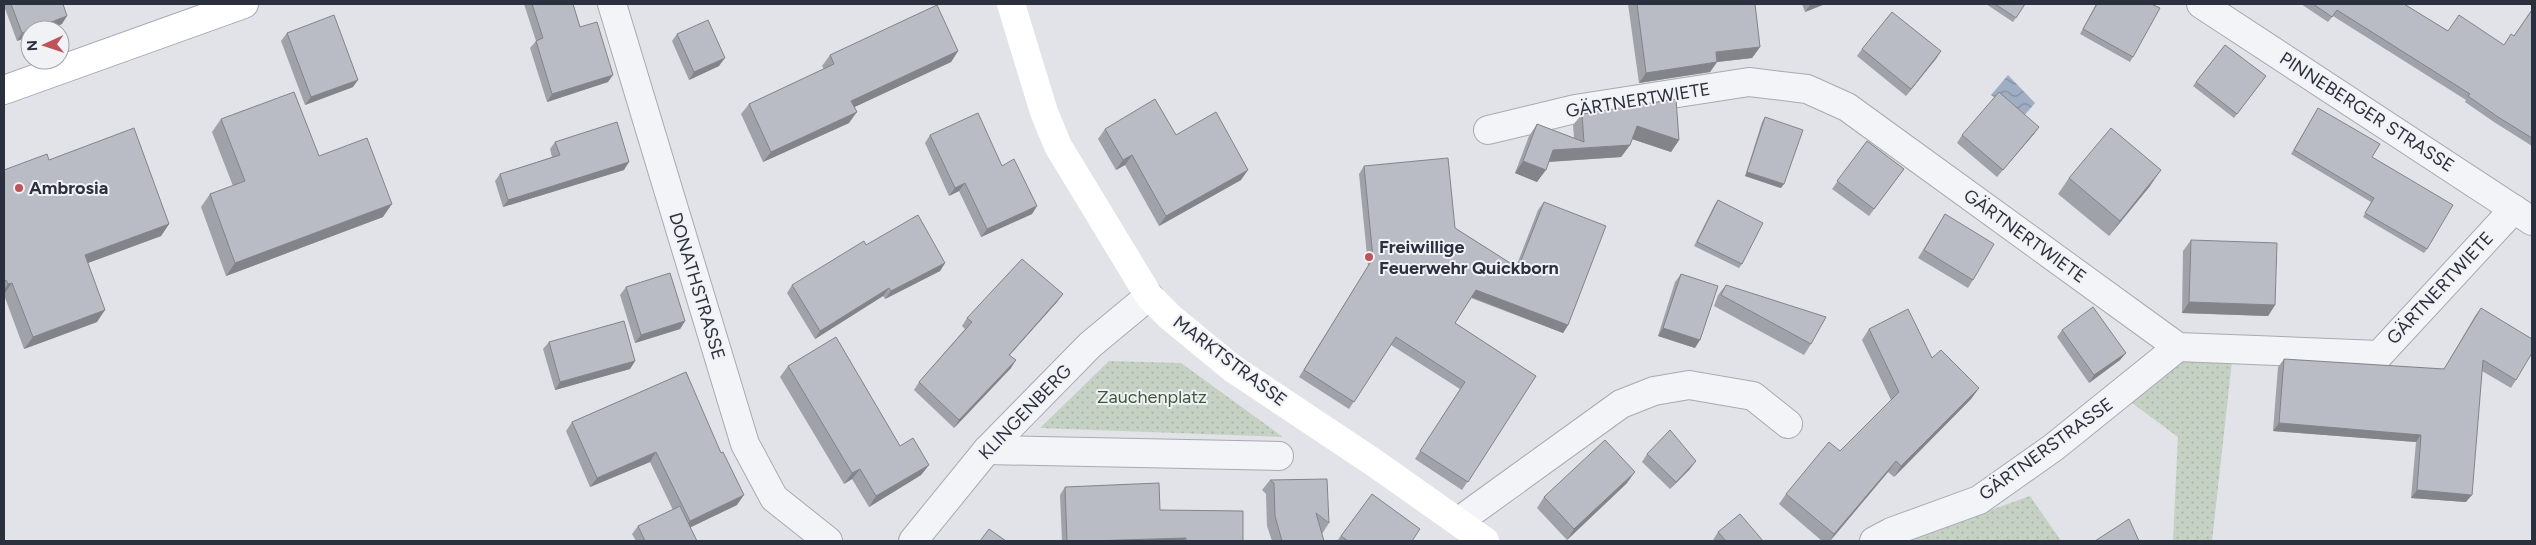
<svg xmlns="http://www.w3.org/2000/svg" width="2536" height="545" font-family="Figtree,sans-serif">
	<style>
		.grass { fill: url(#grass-dots) }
		.water { fill: url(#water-waves) }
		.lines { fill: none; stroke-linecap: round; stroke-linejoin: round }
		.street-casing { stroke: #a7aab2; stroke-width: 30 }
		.primary-casing { stroke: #a2a7b3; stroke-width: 30 }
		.street { stroke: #f3f4f7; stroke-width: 28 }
		.secondary { stroke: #fff; stroke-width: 28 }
		.primary { stroke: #fff; stroke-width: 28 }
		.wall { fill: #9fa2a9 }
		.shaded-wall { fill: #828489 }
		.building { fill: #b9bcc4; stroke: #828489 }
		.poi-dot { fill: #c0535a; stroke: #f0f2f6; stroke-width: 2 }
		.labels { text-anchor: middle; stroke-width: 4; stroke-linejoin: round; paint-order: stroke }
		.street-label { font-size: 18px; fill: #2b303e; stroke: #f0f2f6 }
		.poi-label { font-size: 18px; font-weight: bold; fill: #2b303e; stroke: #f0f2f6; text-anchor: start }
		.park-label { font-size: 18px; fill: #3d583a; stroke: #f0f2f6 }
	</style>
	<defs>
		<pattern id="grass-dots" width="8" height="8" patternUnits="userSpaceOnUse" patternTransform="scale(1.25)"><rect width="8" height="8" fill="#c5d1c3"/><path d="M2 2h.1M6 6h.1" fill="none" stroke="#a9b4a9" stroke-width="1.8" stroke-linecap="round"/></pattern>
		<pattern id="water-waves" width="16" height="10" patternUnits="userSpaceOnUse" patternTransform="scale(1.25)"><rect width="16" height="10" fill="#a0aec4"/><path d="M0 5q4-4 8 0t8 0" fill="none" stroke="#838ea1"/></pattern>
	</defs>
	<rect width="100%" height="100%" fill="#e1e3e8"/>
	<g class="grass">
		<path d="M1109,361L1181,363L1283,437L1040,428Z"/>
		<path d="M2182,361H2232L2212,541H2173L2178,437L2128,400Z"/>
		<path d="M2030,496L2061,541H1904Z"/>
	</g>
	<path class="water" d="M2008,75L2035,103L2023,117L1991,95Z"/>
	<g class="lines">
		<defs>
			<g id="street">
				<path d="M612,4L745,444L774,498L828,541"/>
				<path d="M2201,4L2532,221"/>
				<path d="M1488,130L1575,109L1749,82L1807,89L1847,107L2178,347L2379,355L2514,209"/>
				<path d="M987,450L1279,456"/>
				<path d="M1459,521L1621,404L1654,391L1689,385L1753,396L1788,424"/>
				<path d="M913,541L987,450L1090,345L1149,296"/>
				<path d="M1874,541L1891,532L1979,500L2054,447L2178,347"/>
			</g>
			<path id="primary" d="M4,90L244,4"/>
		</defs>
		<use href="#street" class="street-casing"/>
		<use href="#primary" class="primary-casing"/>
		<use href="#street" class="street"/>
		<path class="secondary" d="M1011,4L1044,112L1058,146L1149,296L1170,317L1232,368L1373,462L1485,541"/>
		<use href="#primary" class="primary"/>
	</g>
	<g class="wall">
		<path d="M4,4H63L62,24L17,41L4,6Z"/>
		<path d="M524,4H573L580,27L608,82L547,102L530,48L536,41Z"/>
		<path d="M1628,4H1755L1760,47L1752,58L1717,62L1710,72L1639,83Z"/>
		<path d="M1802,4H1825L1805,12Z"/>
		<path d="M1986,4H2025L2013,22Z"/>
		<path d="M2096,4H2151L2133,57L2130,62L2080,34Z"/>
		<path d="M2301,4H2404L2448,31L2504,45L2514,36L2532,9V146L2494,122L2465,102L2466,100L2333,16L2328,22Z"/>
		<path d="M287,33L353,87L305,105L281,41Z"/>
		<path d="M677,34L719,66L689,80L672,41Z"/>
		<path d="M2225,45L2266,76L2234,118L2193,86Z"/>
		<path d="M1862,49L1941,51L1906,96L1857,56Z"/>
		<path d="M958,51L951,62L854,107L849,123L763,162L741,114L749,104L824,69L822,66L830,55Z"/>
		<path d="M2318,108L2372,157L2427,249L2424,253L2363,217L2371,202L2291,154Z"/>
		<path d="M1582,114L1679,140L1671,152L1632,139L1630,145L1621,157L1549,162L1537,182L1515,173L1529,136L1537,124L1574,138L1573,125Z"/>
		<path d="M1765,117L1781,188L1745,176L1762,122Z"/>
		<path d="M221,119L319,156L383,217L226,276L201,207L210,194L233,186L212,132Z"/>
		<path d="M2039,127L2034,134L1997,177L1957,143L1962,135Z"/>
		<path d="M1105,129L1176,135L1241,180L1159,226L1125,165L1116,170L1098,139Z"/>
		<path d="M930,135L1002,166L1037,206L1032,214L981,237L959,191L949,196L925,143Z"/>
		<path d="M1867,141L1904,169L1869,216L1832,189Z"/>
		<path d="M555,142L624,170L503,207L495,181L500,174L552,157L550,149Z"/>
		<path d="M49,160L169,224L161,236L88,263L97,322L24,349L4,295V170Z"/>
		<path d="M1364,166L1455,228L1516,267L1538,210L1544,202L1568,325L1563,333L1471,298L1455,323L1536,376L1462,490L1415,459L1460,389L1391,345L1349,409L1299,377L1368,266L1359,174Z"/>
		<path d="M2069,178L2150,186L2109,236L2058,194Z"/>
		<path d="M1718,200L1742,264L1739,268L1694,246L1715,204Z"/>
		<path d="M1945,214L1973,280L1968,288L1918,258Z"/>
		<path d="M2191,240L2275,305L2268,316L2182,313L2183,251Z"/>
		<path d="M866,245L945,263L940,271L885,299L883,296L815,339L787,293L792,285Z"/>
		<path d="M1681,274L1695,348L1658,336L1675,282Z"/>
		<path d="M1726,285L1811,344L1804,355L1714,306L1718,295Z"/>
		<path d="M626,287L685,321L680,329L635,343L620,295Z"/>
		<path d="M1063,294L1057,302L1010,355L1011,368L954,428L914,390L919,382L965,329L962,326L967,318Z"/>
		<path d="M2481,308L2516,380L2511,388L2482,371L2466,502L2411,498L2416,442L2273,431L2278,367L2284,359L2444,369L2475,316Z"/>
		<path d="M1869,329L1932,358L1979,388L1971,399L1894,477L1888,472L1830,541H1822L1779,504L1786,494L1840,451L1891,400L1862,340Z"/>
		<path d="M2062,330L2126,353L2120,360L2089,383L2057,337Z"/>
		<path d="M549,342L635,361L630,369L555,390L543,349Z"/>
		<path d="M788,366L900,446L929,465L921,475L869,507L852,479L844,484L780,377Z"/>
		<path d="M686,372L737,505L690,527L697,541H636L632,534L638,526L673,510L650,462L590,487L566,431L572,422Z"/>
		<path d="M1647,454L1690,469L1670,489L1642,462Z"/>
		<path d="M1270,480L1329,523L1322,534L1324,541H1272L1267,526L1266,494L1262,490Z"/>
		<path d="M1627,483L1567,540L1537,508L1544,497Z"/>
		<path d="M1065,487L1160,510L1243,541H1062L1060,495Z"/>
		<path d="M1372,494L1412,541H1337Z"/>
		<path d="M1718,532L1763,541H1714L1713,540Z"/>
	</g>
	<g class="shaded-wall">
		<path d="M1811,4H1825L1805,12Z"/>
		<path d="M67,16L62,24L46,30H31Z"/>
		<path d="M30,30V36L17,41L22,33Z"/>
		<path d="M1760,47L1752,58L1708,63L1716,52Z"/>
		<path d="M958,51L951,62L844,112L851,101Z"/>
		<path d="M1941,51L1936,59L1906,96L1911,89Z"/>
		<path d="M725,58L719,66L689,80L694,72Z"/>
		<path d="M1717,62L1710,72L1639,83L1646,73Z"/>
		<path d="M613,75L608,82L547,102L552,94Z"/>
		<path d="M358,80L353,87L305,105L311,97Z"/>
		<path d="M857,112L849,123L763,162L771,152Z"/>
		<path d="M1637,126L1679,140L1671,152L1629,138Z"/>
		<path d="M2039,127L2034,134L1997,177L2003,170Z"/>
		<path d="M1630,145L1621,157L1545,162L1553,150Z"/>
		<path d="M1132,155L1125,165L1116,170L1123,160Z"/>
		<path d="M1523,161L1546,170L1537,182L1515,173Z"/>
		<path d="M629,162L624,170L503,207L508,200Z"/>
		<path d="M1248,170L1241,180L1159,226L1166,216Z"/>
		<path d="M2161,170L2150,186L2109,236L2120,221Z"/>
		<path d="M1747,172L1784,184L1781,188L1745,176Z"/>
		<path d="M965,183L959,191L949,196L955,188Z"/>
		<path d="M392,204L383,217L226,276L235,263Z"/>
		<path d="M1037,206L1032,214L981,237L987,229Z"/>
		<path d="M169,224L161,236L77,267L85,255Z"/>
		<path d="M945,263L940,271L885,299L891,291Z"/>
		<path d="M12,283L4,294V295V290L8,284Z"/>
		<path d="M889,288L883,296L815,339L820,331Z"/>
		<path d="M1476,290L1568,325L1563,333L1471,297Z"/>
		<path d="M1063,294L1057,302L1003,362L1009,355Z"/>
		<path d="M2189,302L2275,305L2268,316L2182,313Z"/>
		<path d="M105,310L97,322L24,349L33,337Z"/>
		<path d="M685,321L680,329L635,343L641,335Z"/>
		<path d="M1663,328L1700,340L1695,348L1658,336Z"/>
		<path d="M2126,353L2120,360L2089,383L2094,375Z"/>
		<path d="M1016,360L1011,368L954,428L959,420Z"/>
		<path d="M635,361L630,369L555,390L560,382Z"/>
		<path d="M1979,388L1971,399L1894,477L1901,466Z"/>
		<path d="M2279,423L2421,435L2416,442L2273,431Z"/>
		<path d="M656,452L650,462L590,487L597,478Z"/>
		<path d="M1696,461L1690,469L1670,489L1676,482Z"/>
		<path d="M1896,461L1888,472L1830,541L1834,534Z"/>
		<path d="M929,465L921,475L869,507L876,496Z"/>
		<path d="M860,469L852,479L844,484L852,473Z"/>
		<path d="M1635,472L1627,483L1567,540L1574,529Z"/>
		<path d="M2417,490L2472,495L2466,502L2411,498Z"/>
		<path d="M744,495L737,505L683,531L690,521Z"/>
		<path d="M1186,538L1183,541H1090Z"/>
	</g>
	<g class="building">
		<path d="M11,4H63L67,16L22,33Z"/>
		<path d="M532,4H573L580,27L597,22L613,75L552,94L536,41L543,38Z"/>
		<path d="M1637,4H1755L1760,47L1716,52L1717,62L1646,73Z"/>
		<path d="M1995,4H2025L2016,18Z"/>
		<path d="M2097,4H2151L2160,8L2133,57L2083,29Z"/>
		<path d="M2313,4H2404L2448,31L2459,15L2504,45L2511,34L2514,36L2532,10V138L2498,117L2468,96L2470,94L2337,10L2332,17Z"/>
		<path d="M937,5L958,51L851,101L857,112L771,152L749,104L834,64L830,55Z"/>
		<path d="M1892,12L1941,51L1911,89L1862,49Z"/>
		<path d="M334,15L358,80L311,97L287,33Z"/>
		<path d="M708,20L725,58L694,72L677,34Z"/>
		<path d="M2225,45L2266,76L2237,114L2196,82Z"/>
		<path d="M294,92L319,156L367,138L392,204L235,263L210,194L245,181L221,119Z"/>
		<path d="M1999,92L2039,127L2003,170L1962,135Z"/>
		<path d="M1155,99L1176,135L1216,112L1248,170L1166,216L1132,155L1123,160L1105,129Z"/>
		<path d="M1676,99L1679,140L1637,126L1630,145L1553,150L1546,170L1523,161L1537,124L1584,142L1582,114Z"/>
		<path d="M2318,108L2380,144L2372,157L2453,205L2427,249L2365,213L2374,198L2294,150Z"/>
		<path d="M978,113L1002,166L1014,159L1037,206L987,229L965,183L955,188L930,135Z"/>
		<path d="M1765,117L1803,130L1784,184L1747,172Z"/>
		<path d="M617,122L629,162L508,200L500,174L560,155L555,142Z"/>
		<path d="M134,128L169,224L85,255L105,310L33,337L12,283L8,284L6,280L4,281V170L47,154L49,160Z"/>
		<path d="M2111,128L2161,170L2120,221L2069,178Z"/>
		<path d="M1867,141L1904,169L1874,209L1837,181Z"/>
		<path d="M1448,158L1455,228L1518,268L1544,202L1606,226L1568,325L1476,290L1455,323L1536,376L1468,482L1420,451L1465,382L1396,337L1354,402L1304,370L1373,258L1364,166Z"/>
		<path d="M1718,200L1763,223L1742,264L1697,242Z"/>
		<path d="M1945,214L1994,244L1973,280L1924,250Z"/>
		<path d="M918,215L945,263L891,291L889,288L820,331L792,285L864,241L866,245Z"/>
		<path d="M2191,240L2277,243L2275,305L2189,302Z"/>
		<path d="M1022,259L1063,294L1009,355L1016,360L959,420L919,382L972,322L967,318Z"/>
		<path d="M670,273L685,321L641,335L626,287Z"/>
		<path d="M1681,274L1718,286L1700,340L1663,328Z"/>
		<path d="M1726,285L1826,317L1811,344L1721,295Z"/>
		<path d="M2093,307L2126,353L2094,375L2062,330Z"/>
		<path d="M2481,308L2532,339V353L2516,380L2483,360L2472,495L2417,490L2421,435L2279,423L2284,359L2444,369Z"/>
		<path d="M1908,309L1932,358L1941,350L1979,388L1901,466L1896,461L1834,534L1786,494L1829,442L1840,451L1899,392L1869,329Z"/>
		<path d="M624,321L635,361L560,382L549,342Z"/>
		<path d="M836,337L900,446L913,438L929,465L876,496L860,469L852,473L788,366Z"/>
		<path d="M686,372L721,453L723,452L744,495L690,521L656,452L597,478L572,422Z"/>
		<path d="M1670,430L1696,461L1676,482L1647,454Z"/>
		<path d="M1605,440L1635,472L1574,529L1544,497Z"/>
		<path d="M1327,479L1329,523L1316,513L1324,541H1282L1275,516L1274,483L1270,480Z"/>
		<path d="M1159,483L1160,510L1243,511V541H1186V538L1090,541H1067L1065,487Z"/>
		<path d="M1372,494L1420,529L1412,541H1348L1341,536Z"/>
		<path d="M680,506L697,541H645L638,526Z"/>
		<path d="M1740,514L1763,541H1726L1718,532Z"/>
		<path d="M2129,519L2139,541H2095Z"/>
		<path d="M989,529L1006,541H980Z"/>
	</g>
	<g class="poi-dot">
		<circle cx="19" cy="188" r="5"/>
		<circle cx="1369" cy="257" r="5"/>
	</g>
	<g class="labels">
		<g class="street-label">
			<text transform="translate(1638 100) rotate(-9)" y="6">GÄRTNERTWIETE</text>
			<text transform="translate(2367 112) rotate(33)" y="6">PINNEBERGER STRASSE</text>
			<text transform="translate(2025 236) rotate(36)" y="6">GÄRTNERTWIETE</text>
			<text transform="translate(697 286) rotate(73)" y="6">DONATHSTRASSE</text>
			<text transform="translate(2440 288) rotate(-47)" y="6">GÄRTNERTWIETE</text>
			<text transform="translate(1230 361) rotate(37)" y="6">MARKTSTRASSE</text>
			<text transform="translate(1025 412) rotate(-46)" y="6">KLINGENBERG</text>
			<text transform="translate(2046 449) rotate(-36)" y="6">GÄRTNERSTRASSE</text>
		</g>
		<g class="poi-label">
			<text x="29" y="194">Ambrosia</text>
			<text x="1379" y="253">Freiwillige<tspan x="1379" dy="21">Feuerwehr Quickborn</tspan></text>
		</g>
		<g class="park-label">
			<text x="1152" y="403">Zauchenplatz</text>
		</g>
	</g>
	<rect width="2536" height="545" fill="none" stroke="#2b303e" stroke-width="10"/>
	<g transform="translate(45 45) rotate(267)"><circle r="24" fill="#f0f2f6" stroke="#a1a4ac"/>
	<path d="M0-4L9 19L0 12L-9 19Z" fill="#c0535a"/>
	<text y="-8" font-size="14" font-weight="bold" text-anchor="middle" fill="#2b303e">N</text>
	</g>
</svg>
